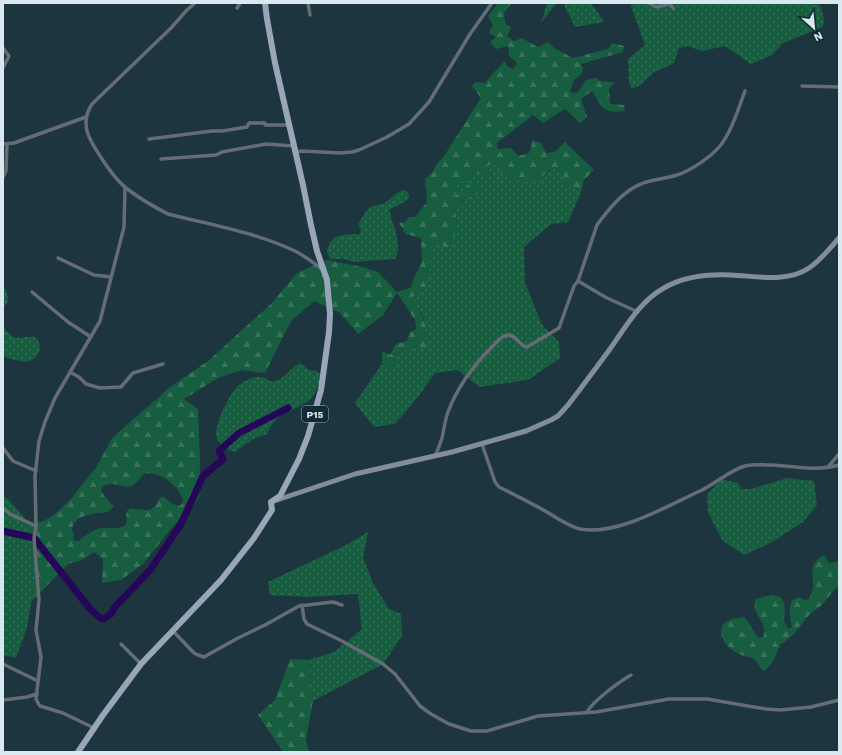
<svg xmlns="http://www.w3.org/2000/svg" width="842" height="755" font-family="'Work Sans',sans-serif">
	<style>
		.grass { fill: url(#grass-dots) }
		.forest { fill: url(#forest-firs); fill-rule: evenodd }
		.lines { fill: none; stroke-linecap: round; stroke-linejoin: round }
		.river { stroke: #260658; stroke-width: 7 }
		.street { stroke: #666c75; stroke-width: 3.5 }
		.secondary { stroke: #838c9b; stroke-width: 5 }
		.primary { stroke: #99a5b8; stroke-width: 6 }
		.labels { text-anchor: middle; stroke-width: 3; stroke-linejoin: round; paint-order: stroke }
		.shield { fill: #112b35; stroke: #9eb0b8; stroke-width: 1 }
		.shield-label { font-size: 10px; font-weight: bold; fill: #dae9f0 }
	</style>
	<defs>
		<pattern id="grass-dots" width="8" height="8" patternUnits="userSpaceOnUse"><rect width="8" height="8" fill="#175d40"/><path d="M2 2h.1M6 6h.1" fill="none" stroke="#38745c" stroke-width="1.8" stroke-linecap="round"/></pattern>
		<pattern id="forest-firs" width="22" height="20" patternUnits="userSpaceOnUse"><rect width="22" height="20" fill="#175d40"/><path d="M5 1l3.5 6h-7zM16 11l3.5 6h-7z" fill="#38745c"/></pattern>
	</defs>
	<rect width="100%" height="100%" fill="#1c353f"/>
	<g class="grass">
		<path d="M547,3H557L541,23Z"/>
		<path d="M563,3H591L604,22L575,27Z"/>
		<path d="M631,3H747L750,4L756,3H810L820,5L824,19L823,27L783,43L772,55L751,64L725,46L702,51L687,46L679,48L674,63L653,73L640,85L632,89L629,82L628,59L645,45L631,6Z"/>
		<path d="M496,161L532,183L552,169L563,174V181L581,192L568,222L551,224L524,247L525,283L542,325L559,342L560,358L528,380L479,387L458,370L435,373L418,397L395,424L374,427L355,403L382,364L394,367L398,352L416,347L424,318L412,298L420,289L424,292L428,267L435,243L449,249L457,221L455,211L461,207L464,198L472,195L482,184L454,196L456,186L474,173L493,176L487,166Z"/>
		<path d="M403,190C408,191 409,193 409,198L406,201L389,210C393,225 403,245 395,259L353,262L344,259H331L327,252C331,233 343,235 359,234L361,231L358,224L365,213L370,207L385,203L397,193Z"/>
		<path d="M3,285C6,291 10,297 7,304L4,306L3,305Z"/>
		<path d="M3,326C6,330 9,335 14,337C21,341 36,331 39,343C40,346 40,350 39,352C37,356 34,359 30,361C22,363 13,359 5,357L3,353Z"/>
		<path d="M300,363L309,370L317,371L320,375C318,397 309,402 290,411C286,413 282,414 279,417C273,421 270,429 266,435L255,438L234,452C226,450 216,443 216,434C216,422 230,392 239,385C246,379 256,375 265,378C269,380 271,383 276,381C285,378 290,368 300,363Z"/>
		<path d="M787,478L814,481L817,505L803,522L772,542L744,555L722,540L708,512L707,495L721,479L738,483L742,489H751Z"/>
		<path d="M3,496L9,500L29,523L38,557L27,628L16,658L3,655Z"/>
		<path d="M368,532L363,557L372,581L388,608L401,614L402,636L383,664L313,701L309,660L334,652L362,629L358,594L308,597L270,595L268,582L348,544Z"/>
	</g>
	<g class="forest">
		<path d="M498,3H512L504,13L505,23L511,28L507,36L514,41L522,38L538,47L548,42L554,48L573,58L608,49L612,43L624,46L623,52L581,64L583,68L582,74L574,80L570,92L577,93L586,80L596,78L600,81L615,82L609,89L610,104L624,105L625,111C603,114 603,108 592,91L581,99L587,117L580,123L565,109L543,123L533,115L497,143L498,149L511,148L518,156L529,153L533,140L541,143L546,153L555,152L565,142L594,170L584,180L581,192L563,181V174L552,169L532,183L502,177L496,162L487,166L493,177L474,173L457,186L455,196L472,182L482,184L476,196L472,195L464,198L461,207L455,211C459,228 455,234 449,249L435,243L428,267L424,292L420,289L412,298C422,315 430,326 425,347H416L398,352L394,367L382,364V351L390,355L396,344L407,341L410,332L416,329L415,320L397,293L383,315L358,334L340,313L314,301L291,321L265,373L241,370L218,378L184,399L198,409L200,460L199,498L170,530L144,563L121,580L102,583L103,559L94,552L82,560L68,564L31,602L38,557L29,523L41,522L53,516L70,500L97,466L112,438L169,388L208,361L271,304L297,273L327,260L362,267L378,272L397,292L412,287V282L422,262L421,238L406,234L399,223L405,222L409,217H415L427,202L425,179L433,172L436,165L444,156L481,98L472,86L475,82L485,83L496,70L505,61L508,67L513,69L517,63L509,56L508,46L496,49L490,42L496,37L489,33L493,25L488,16ZM146,473C162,473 179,485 183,501L181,505L177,506L170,502L164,497H160C154,511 150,511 136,509C134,509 131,508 130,509C122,512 130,521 125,525C119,530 106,527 100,528C92,530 85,536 79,541H75L73,538L74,534L72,530C73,514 95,514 107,512L111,510L113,506L105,497L101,490L103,486C116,480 122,489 131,486C137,484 140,476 146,473Z"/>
		<path d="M822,556H825L829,563L839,561V586L834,590L822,605L809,615L793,635L780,645L774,660L766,670H762C760,667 758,662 755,660C752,657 748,657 744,656C732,652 720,642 721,629C722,620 736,618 744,617C750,623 753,632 759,638L763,637C768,627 758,618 755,609C754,606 755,602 755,599L773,595L780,597C781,599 783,600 784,603C787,612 780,621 789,629L792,627C790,618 788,609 792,600L799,597L805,600L809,599C810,595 813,590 813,586C813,574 809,564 822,556Z"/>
		<path d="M290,659L309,660L313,701L306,740L309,752H283L258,715L275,700Z"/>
	</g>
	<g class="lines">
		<path class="river" d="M3,531L34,538L91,610L100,618L104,619L111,614L115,607L151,569L181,524L203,476L223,459L219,451L239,433L288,408"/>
		<g class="street">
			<path d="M195,3L186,11L171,28L92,104C77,127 93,145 106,165C112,173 118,182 126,188C139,198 154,207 168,214C211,225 255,232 295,251C305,256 314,263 323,270"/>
			<path d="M308,3L310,15"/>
			<path d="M649,3L656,7L670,4L673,8"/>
			<path d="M237,8L240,3"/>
			<path d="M3,48L9,56L3,68"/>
			<path d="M802,86L839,87"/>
			<path d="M149,139L212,131H222L247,127L249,123H265V125H289"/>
			<path d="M3,144L14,143L86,117"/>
			<path d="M295,152L302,151L340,153L352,152L359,150L387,137L409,124L429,102L470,34L492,3"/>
			<path d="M161,159L216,155L222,152L266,144L294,146"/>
			<path d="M3,177L6,171L7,144"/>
			<path d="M58,258L94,275L111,277"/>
			<path d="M578,281L607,298L638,312"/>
			<path d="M32,292L68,322L91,337"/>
			<path d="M70,372L79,377L86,384L100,388L121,387L133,373L163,364"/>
			<path d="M482,444L495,482L499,487C515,495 531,503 547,512C557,518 568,526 580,529C617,536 667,506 700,491C715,484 730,470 745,466C754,464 764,465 773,465C795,467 818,471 839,465"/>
			<path d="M3,448L13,461L36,471"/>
			<path d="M435,456C438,450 440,444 442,438C444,429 445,420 448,412C457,388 473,366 491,348C495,344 501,336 507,335C516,334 519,346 527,347L559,328L574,286L578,281L597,225C608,210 623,191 641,184C652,179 665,179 677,175C690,171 711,157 720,146C732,131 738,109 745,91"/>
			<path d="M828,467L839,454"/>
			<path d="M3,508L10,514L36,526"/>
			<path d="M302,605L304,619L307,624L342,641L383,664L395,674L420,706L431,714L449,724L471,731H487L538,716L596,712L669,699H707L766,709L781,710L811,707L839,700"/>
			<path d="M173,631L194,653L198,655L204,657L238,638L265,625L299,606L333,602L342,605"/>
			<path d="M121,644L141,664"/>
			<path d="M3,664L38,681"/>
			<path d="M3,700L27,697L37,694"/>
			<path d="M587,712C593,701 619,682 631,675"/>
			<path d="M94,728L63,713L40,706L38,703L36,699L41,657L36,630L39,600L34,538L36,526L35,476L39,441L45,422L55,398L100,321L124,227L125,188"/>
		</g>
		<path class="secondary" d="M274,501L355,474L452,452L526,431L551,420L558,416L568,405C582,387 596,368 610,349C625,328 640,301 664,288C684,276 709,274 731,275C756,276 787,283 809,268C821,260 830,248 839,238"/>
		<path class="primary" d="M78,752L103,715L141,664L221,580L254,538L272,510L271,502L280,496L299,459L308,436L321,390L329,332L330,314L327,280L317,251L311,225L303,185L275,63L267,19L265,3"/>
	</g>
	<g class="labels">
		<rect class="shield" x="302" y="406" width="26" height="16" rx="3"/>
		<g class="shield-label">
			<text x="315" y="418">P15</text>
		</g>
	</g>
	<rect width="842" height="755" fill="none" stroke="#dae9f0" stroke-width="8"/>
	<g transform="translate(814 28) rotate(153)" stroke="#112b35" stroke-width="3" paint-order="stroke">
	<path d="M0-3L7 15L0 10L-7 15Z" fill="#dae9f0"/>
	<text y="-6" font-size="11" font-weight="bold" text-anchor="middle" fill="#dae9f0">N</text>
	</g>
</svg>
